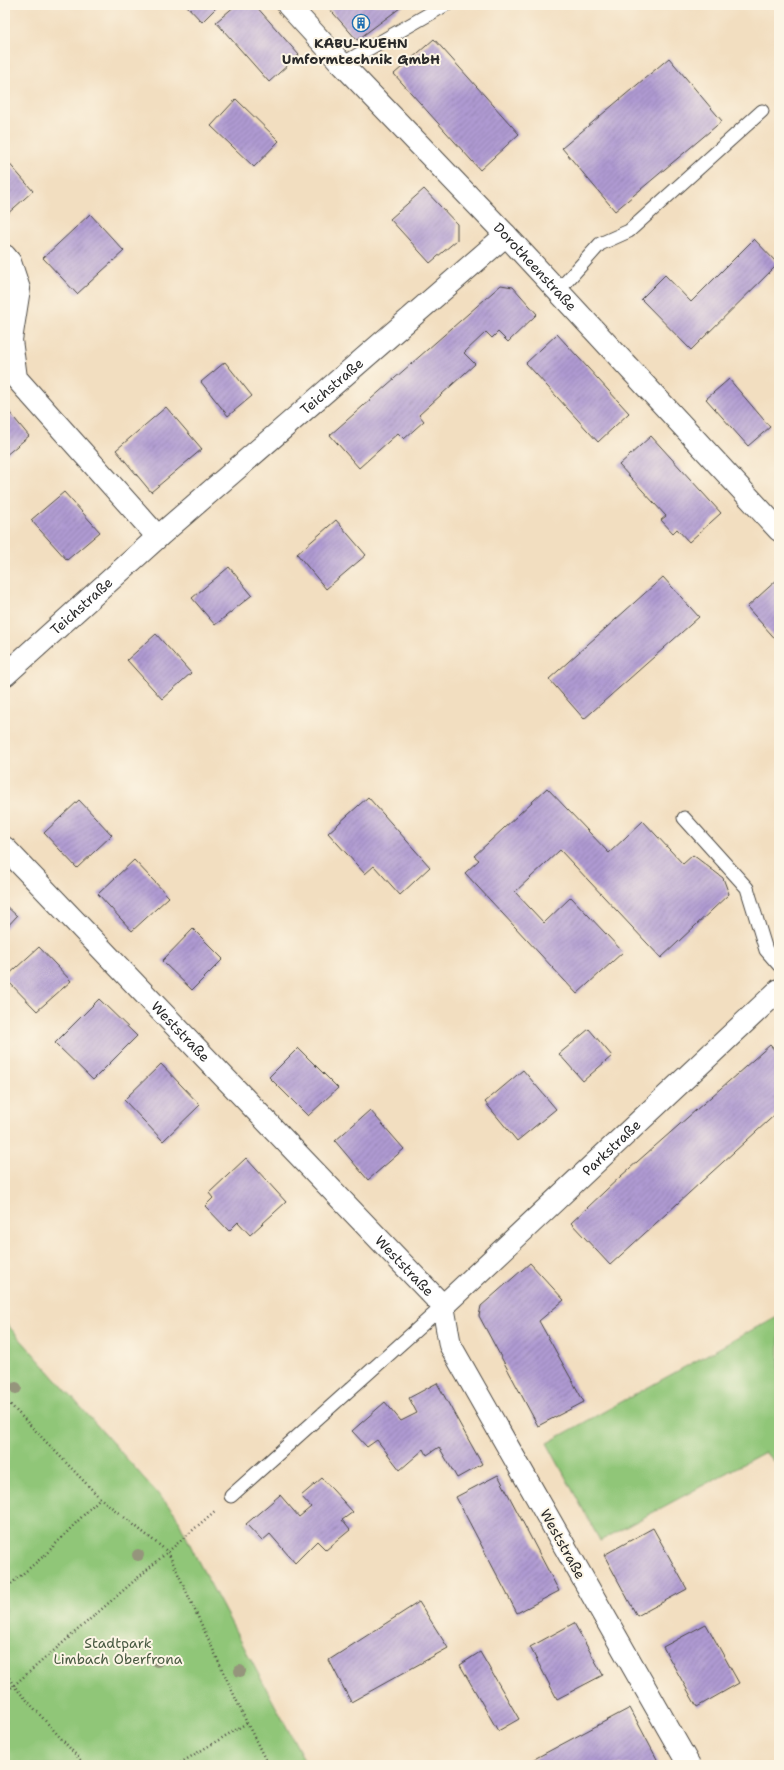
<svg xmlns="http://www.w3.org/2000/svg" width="784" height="1770" font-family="'Shantell Sans',sans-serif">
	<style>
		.green { fill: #90c678; stroke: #5e7852 }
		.building { fill: url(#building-hatch) }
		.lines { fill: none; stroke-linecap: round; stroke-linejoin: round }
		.lane-casing { stroke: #494641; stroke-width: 15 }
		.street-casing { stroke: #494641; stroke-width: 24 }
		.secondary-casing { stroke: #494641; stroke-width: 24 }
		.path { stroke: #494641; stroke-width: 2.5; stroke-dasharray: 1 3; stroke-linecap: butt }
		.lane { stroke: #fff; stroke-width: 13 }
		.street { stroke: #fff; stroke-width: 22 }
		.secondary { stroke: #fff; stroke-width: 22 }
		.tree { fill: #95957b }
		.labels { text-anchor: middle; stroke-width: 4; stroke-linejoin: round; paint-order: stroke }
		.poi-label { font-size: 14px; font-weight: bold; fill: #2b2b2b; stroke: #fcf5e5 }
		.street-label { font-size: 14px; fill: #2b2b2b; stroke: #fcf5e5 }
		.park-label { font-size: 14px; fill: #495a42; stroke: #fcf5e5 }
	</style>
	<defs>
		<pattern id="building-hatch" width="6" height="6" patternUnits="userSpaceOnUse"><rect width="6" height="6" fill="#af9ad2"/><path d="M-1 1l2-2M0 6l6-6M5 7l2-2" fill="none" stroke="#8f7eab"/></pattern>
	</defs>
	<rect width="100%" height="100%" fill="#fcf5e5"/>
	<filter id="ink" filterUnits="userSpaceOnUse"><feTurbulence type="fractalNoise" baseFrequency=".025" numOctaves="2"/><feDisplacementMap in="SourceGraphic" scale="8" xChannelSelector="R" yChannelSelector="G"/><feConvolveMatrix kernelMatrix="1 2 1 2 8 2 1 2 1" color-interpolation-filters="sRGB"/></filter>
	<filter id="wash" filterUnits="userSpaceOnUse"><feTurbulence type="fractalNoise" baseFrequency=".012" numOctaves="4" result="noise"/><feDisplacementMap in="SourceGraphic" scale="16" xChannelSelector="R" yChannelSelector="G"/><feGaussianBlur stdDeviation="0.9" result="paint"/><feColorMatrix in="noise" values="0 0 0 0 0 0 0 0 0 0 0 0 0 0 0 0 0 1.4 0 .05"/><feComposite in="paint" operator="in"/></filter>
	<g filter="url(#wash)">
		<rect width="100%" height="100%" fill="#f2dec0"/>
		<g class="green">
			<path d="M779,1315V1468L765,1452L600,1541L547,1443Z"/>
			<path d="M5,1322L175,1513L197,1559L307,1765H5Z"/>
		</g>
		<g id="blocks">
			<g class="building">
				<path d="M186,5H219L202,22Z"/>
				<path d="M236,5H255L299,55L269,82L216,22Z"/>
				<path d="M326,5H404L357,40Z"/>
				<path d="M434,39L519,134L480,170L394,74Z"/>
				<path d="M669,58L722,121L615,211L562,148Z"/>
				<path d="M236,99L279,141L254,167L211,126Z"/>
				<path d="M7,161L33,191L5,216V163Z"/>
				<path d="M424,189L457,224V240L430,263L390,219Z"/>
				<path d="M90,214L124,251L77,294L43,258Z"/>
				<path d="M754,239L778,264L691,350L641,299L665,275L691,302Z"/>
				<path d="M501,285L513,287L537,314L508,342L498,332L492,338L486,332L464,353L475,364L419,415L424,421L404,439L398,433L359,468L330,435Z"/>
				<path d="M557,334L629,413L598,442L526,363Z"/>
				<path d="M225,362L252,396L228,416L201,382Z"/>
				<path d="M729,379L770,427L748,446L706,399Z"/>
				<path d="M5,407L29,436L5,456Z"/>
				<path d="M166,407L202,449L151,492L116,450Z"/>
				<path d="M651,436L721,513L689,542L677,529L673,533L661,520L666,516L619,465Z"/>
				<path d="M64,492L100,532L67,560L31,520Z"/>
				<path d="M336,520L366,555L326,589L297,554Z"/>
				<path d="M229,567L252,595L215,625L192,598Z"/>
				<path d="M663,577L699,617L584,719L549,679Z"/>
				<path d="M779,578V643L747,607Z"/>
				<path d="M156,634L191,673L162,699L127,660Z"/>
				<path d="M547,788L609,853L643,821L683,864L693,855L723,878L729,894L661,958L560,850L515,892L544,923L571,897L623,952L577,994L465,873L479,860L474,856Z"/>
				<path d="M368,797L430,867L400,895L374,866L365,874L328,833Z"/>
				<path d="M79,800L112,835L77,868L44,833Z"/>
				<path d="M134,860L169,897L132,931L98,894Z"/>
				<path d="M5,905L17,916L5,929Z"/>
				<path d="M193,929L223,959L192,990L162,961Z"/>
				<path d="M39,947L71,981L37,1011L5,978Z"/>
				<path d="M99,999L137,1036L93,1080L55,1043Z"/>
				<path d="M589,1029L612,1056L583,1081L559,1054Z"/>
				<path d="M770,1045L779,1055V1111L610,1265L571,1223L621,1176Z"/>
				<path d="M298,1048L338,1088L308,1116L269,1077Z"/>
				<path d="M161,1064L200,1105L163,1141L124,1100Z"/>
				<path d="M523,1070L556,1109L517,1141L485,1102Z"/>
				<path d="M370,1110L404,1149L368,1180L335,1141Z"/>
				<path d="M246,1158L286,1202L250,1235L238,1222L229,1231L205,1206L213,1198L209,1193Z"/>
				<path d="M530,1263L564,1300L539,1321L584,1402L538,1426L479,1316L481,1306Z"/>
				<path d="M437,1383L482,1464L457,1478L439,1447L427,1455L424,1449L400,1470L377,1440L367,1447L352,1431L385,1402L401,1421L417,1413L409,1398Z"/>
				<path d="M498,1475L559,1591L517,1613L456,1497Z"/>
				<path d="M322,1478L353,1512L342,1520L350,1530L326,1550L317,1541L295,1563L270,1534L262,1541L246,1524L280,1495L299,1517L311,1507L301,1496Z"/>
				<path d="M653,1528L687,1589L637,1616L604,1555Z"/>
				<path d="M419,1602L448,1648L351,1702L329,1660Z"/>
				<path d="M574,1623L603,1675L557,1699L530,1647Z"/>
				<path d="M706,1624L739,1683L697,1707L663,1647Z"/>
				<path d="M480,1652L519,1719L498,1731L460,1665Z"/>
				<path d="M630,1708L659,1763L654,1765H523Z"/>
			</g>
		</g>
	</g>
	<g filter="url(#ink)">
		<use href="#blocks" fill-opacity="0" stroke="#494641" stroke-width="1"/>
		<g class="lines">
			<defs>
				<g id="lane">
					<path d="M342,64L445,5"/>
					<path d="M558,291L600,244L629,231L762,111"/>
					<path d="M684,818L747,888L766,950L779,965"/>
					<path d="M231,1496L443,1306"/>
				</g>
				<g id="street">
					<path d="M5,256L10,262L19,289L11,340L16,378L158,537"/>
					<path id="s1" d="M5,675L158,537L506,235"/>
					<path id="s2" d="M5,848L443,1306"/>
				</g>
				<g id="secondary">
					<path id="s3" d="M288,5L342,64L506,235L779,530"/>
					<path id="s4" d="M689,1765L450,1345L443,1306L779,990"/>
				</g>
			</defs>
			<use href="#lane" class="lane-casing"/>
			<use href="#street" class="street-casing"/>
			<use href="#secondary" class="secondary-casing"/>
			<g class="path">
				<path d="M5,1399L100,1498L168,1552L247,1723L268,1765"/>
				<path d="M5,1589L46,1554L100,1498"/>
				<path d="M5,1671L14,1686L85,1765"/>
				<path d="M5,1693L216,1510"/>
				<path d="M149,1765L155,1762L157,1765"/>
				<path d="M177,1765L247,1723"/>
			</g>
			<use href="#lane" class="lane"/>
			<use href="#street" class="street"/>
			<use href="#secondary" class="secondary"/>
		</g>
		<g class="tree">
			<circle cx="16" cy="1388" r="6"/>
			<circle cx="138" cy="1555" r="6"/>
			<circle cx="157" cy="1661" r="6"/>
			<circle cx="240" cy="1671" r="6"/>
		</g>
	</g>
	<defs>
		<symbol id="building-ring" viewBox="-11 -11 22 22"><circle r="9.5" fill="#fcf5e5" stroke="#1f6fb2" stroke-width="1.5"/><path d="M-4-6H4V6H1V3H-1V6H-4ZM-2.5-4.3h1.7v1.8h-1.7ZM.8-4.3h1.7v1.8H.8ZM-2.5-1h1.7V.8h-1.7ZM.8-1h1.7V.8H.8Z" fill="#1f6fb2"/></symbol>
	</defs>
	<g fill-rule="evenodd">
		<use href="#building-ring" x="351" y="13" width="20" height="20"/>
	</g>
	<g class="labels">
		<g class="poi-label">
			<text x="361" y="48">KABU-KUEHN<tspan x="361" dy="16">Umformtechnik GmbH</tspan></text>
		</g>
		<g class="street-label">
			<text dy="5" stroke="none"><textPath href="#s3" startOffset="360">Dorotheenstraße</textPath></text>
			<text dy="5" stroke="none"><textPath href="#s1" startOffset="436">Teichstraße</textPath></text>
			<text dy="5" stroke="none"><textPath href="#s1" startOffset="103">Teichstraße</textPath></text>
			<text dy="5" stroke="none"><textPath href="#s2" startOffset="254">Weststraße</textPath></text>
			<text dy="5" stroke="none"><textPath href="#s4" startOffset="754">Parkstraße</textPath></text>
			<text dy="5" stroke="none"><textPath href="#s2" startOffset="578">Weststraße</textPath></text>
			<text transform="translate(563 1544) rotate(61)" y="5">Weststraße</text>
		</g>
		<g class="park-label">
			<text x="118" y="1648">Stadtpark<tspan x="118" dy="16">Limbach Oberfrona</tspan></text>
		</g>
	</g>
	<rect width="784" height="1770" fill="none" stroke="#fcf5e5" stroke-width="20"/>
</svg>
